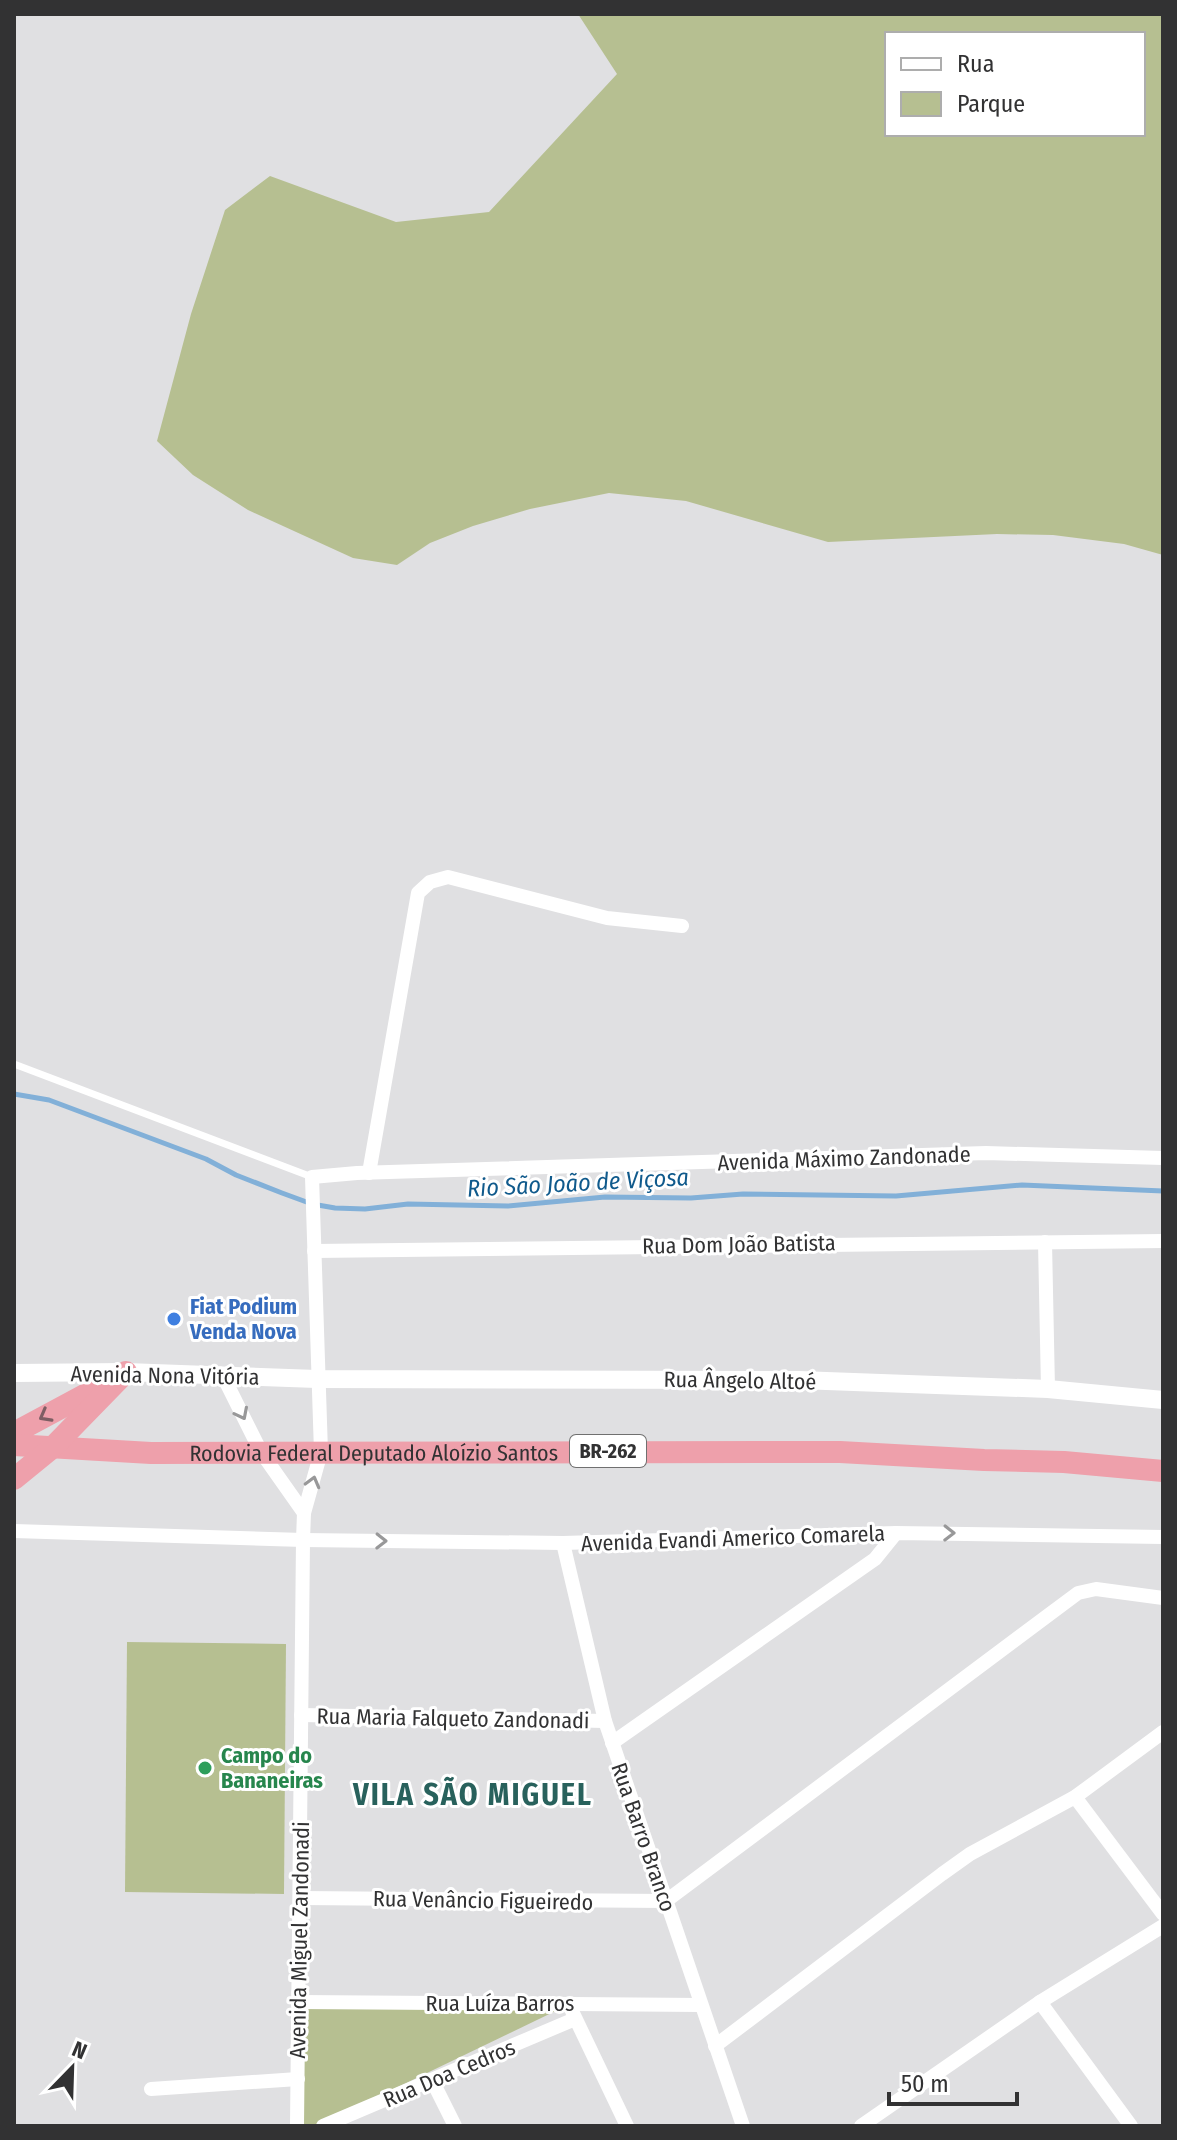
<svg xmlns="http://www.w3.org/2000/svg" width="1177" height="2140" font-family="'Fira Sans Condensed',sans-serif">
	<style>
		.green { fill: #b6bf91; fill-rule: evenodd }
		.lines { fill: none; stroke-linecap: round; stroke-linejoin: round }
		.stream { stroke: #82b0d8; stroke-width: 5 }
		.service { stroke: #fff; stroke-width: 7 }
		.minor { stroke: #fff; stroke-width: 14 }
		.tertiary { stroke: #fff; stroke-width: 18 }
		.trunk { stroke: #eea0ab; stroke-width: 22 }
		.oneway { stroke: #989899 }
		.oneway2 { stroke: #7d5e63 }
		.shop-dot { fill: #3f7fe0; stroke: #fff; stroke-width: 3 }
		.leisure-dot { fill: #2e9e5b; stroke: #fff; stroke-width: 3 }
		.labels { text-anchor: middle; stroke-width: 6; stroke-linejoin: round; paint-order: stroke }
		.shield { fill: #fff; stroke: #707070; stroke-width: 2 }
		.shield-label { font-size: 20px; font-weight: bold; fill: #323233 }
		.street-label { font-size: 22px; fill: #323233; stroke: #fff }
		.shop-label { font-size: 22px; font-weight: bold; fill: #366cbe; stroke: #fff; text-anchor: start }
		.leisure-label { font-size: 22px; font-weight: bold; fill: #27864d; stroke: #fff; text-anchor: start }
		.water-label { font-size: 24px; font-style: italic; fill: #105a8c; stroke: #fff }
		.district-label { font-size: 30px; font-weight: bold; letter-spacing: 2px; fill: #28615c; stroke: #fff }
	</style>
	<rect width="100%" height="100%" fill="#e0e0e2"/>
	<g class="green">
		<path d="M578,14H1163V555L1124,544L1053,535L997,534L828,542L686,501L609,493L530,509L473,526L430,543L397,565L353,558L248,510L193,475L157,441L191,314L225,210L270,176L396,222L489,212L617,74ZM887,34H1143V134H887Z"/>
		<path d="M127,1642L286,1644L284,1894L125,1892Z"/>
		<path d="M299,2004L568,2005L317,2126H299Z"/>
	</g>
	<g class="lines">
		<path class="stream" d="M14,1094L49,1100L206,1159L236,1175L282,1193L312,1204L335,1208L365,1209L408,1204L508,1206L605,1197L691,1198L743,1194L896,1196L1022,1185L1163,1191"/>
		<path class="service" d="M14,1064L312,1177"/>
		<g class="minor">
			<path d="M369,1173L418,893L430,882L448,877L607,918L682,926"/>
			<path d="M1045,1242L1048,1389"/>
			<path d="M314,1251L1163,1241"/>
			<path d="M223,1376L261,1452L304,1513"/>
			<path d="M14,1531L303,1540L563,1543L896,1533L1163,1537"/>
			<path d="M563,1543L605,1721L743,2126"/>
			<path d="M301,1715L605,1721"/>
			<path d="M612,1743L875,1559L896,1533"/>
			<path d="M1075,1797L1163,1914"/>
			<path d="M300,1898L666,1901L1078,1593L1096,1589L1163,1598"/>
			<path d="M299,2002L701,2005"/>
			<path d="M1040,2002L1131,2126"/>
			<path d="M572,2011L627,2126"/>
			<path d="M715,2046L942,1874L970,1854L1075,1797L1163,1732"/>
			<path d="M432,2080L455,2126"/>
			<path d="M151,2089L298,2079"/>
			<path d="M297,2126L303,1540L304,1513L321,1452L312,1177L357,1173L986,1153L1163,1158"/>
			<path d="M323,2126L575,2019"/>
			<path d="M861,2126L1040,2002L1163,1926"/>
		</g>
		<path class="tertiary" d="M14,1373L126,1372L317,1379L799,1380L1048,1389L1163,1400"/>
		<g class="trunk">
			<path d="M14,1433L107,1383"/>
			<path id="s1" d="M14,1445L151,1453L840,1452L984,1460L1064,1462L1163,1471"/>
			<path d="M14,1479L52,1448L126,1372"/>
		</g>
	</g>
	<defs><path id="oneway-chevron" d="M-2-3.5L2.5 0L-2 3.5" fill="none" stroke-width="1.6" stroke-linecap="round" stroke-linejoin="round" transform="scale(2)"/></defs>
	<g class="oneway">
		<use href="#oneway-chevron" transform="translate(242 1414) rotate(63)"/>
		<use href="#oneway-chevron" transform="translate(313 1482) rotate(-75)"/>
		<use href="#oneway-chevron" transform="translate(949 1533) rotate(1)"/>
		<use href="#oneway-chevron" transform="translate(381 1541) rotate(1)"/>
	</g>
	<use class="oneway2" href="#oneway-chevron" transform="translate(45 1416) rotate(151)"/>
	<circle class="shop-dot" cx="174" cy="1319" r="8"/>
	<circle class="leisure-dot" cx="205" cy="1768" r="8"/>
	<g class="labels">
		<rect class="shield" x="570" y="1435" width="76" height="32" rx="6"/>
		<g class="shield-label">
			<text x="608" y="1458">BR-262</text>
		</g>
		<g class="street-label">
			<text transform="translate(844 1158) rotate(-2)" y="8">Avenida Máximo Zandonade</text>
			<text transform="translate(739 1244) rotate(-1)" y="8">Rua Dom João Batista</text>
			<text transform="translate(165 1375) rotate(1)" y="8">Avenida Nona Vitória</text>
			<text transform="translate(740 1380) rotate(1)" y="8">Rua Ângelo Altoé</text>
			<text dy="8" stroke="none"><textPath href="#s1" startOffset="360">Rodovia Federal Deputado Aloízio Santos</textPath></text>
			<text transform="translate(733 1538) rotate(-2)" y="8">Avenida Evandi Americo Comarela</text>
			<text transform="translate(453 1718) rotate(1)" y="8">Rua Maria Falqueto Zandonadi</text>
			<text transform="translate(644 1837) rotate(71)" y="8">Rua Barro Branco</text>
			<text transform="translate(483 1900) rotate(1)" y="8">Rua Venâncio Figueiredo</text>
			<text transform="translate(299 1940) rotate(-89)" y="8">Avenida Miguel Zandonadi</text>
			<text x="500" y="2011">Rua Luíza Barros</text>
			<text transform="translate(449 2073) rotate(-23)" y="8">Rua Doa Cedros</text>
		</g>
		<g class="shop-label">
			<text x="190" y="1314">Fiat Podium<tspan x="190" dy="25">Venda Nova</tspan></text>
		</g>
		<g class="leisure-label">
			<text x="221" y="1763">Campo do<tspan x="221" dy="25">Bananeiras</tspan></text>
		</g>
		<g class="water-label">
			<text transform="translate(578 1183) rotate(-3)" y="8">Rio São João de Viçosa</text>
		</g>
		<g class="district-label">
			<text x="473" y="1805">VILA SÃO MIGUEL</text>
		</g>
	</g>
	<rect width="1177" height="2140" fill="none" stroke="#323233" stroke-width="32"/>
	<rect x="885" y="32" width="260" height="104" fill="#ffffff" stroke="#adadad" stroke-width="2"/>
	<rect x="901" y="58" width="40" height="12" fill="#ffffff" stroke="#adadad" stroke-width="2"/>
	<text x="957" y="72" font-size="24" fill="#323233">Rua</text>
	<rect x="901" y="92" width="40" height="24" fill="#b6bf91" stroke="#adadad" stroke-width="2"/>
	<text x="957" y="112" font-size="24" fill="#323233">Parque</text>
	<g transform="translate(72 2068) rotate(23)" stroke="#ffffff" stroke-width="6" paint-order="stroke">
	<path d="M0-6L14 30L0 20L-14 30Z" fill="#323233"/>
	<text y="-12" font-size="22" font-weight="bold" text-anchor="middle" fill="#323233">N</text>
	</g>
	<path d="M889 2092v12h128v-12" fill="none" stroke="#323233" stroke-width="4"/>
	<text x="901" y="2092" font-size="24" fill="#323233" stroke="#ffffff" stroke-width="6" paint-order="stroke">50 m</text>
</svg>
